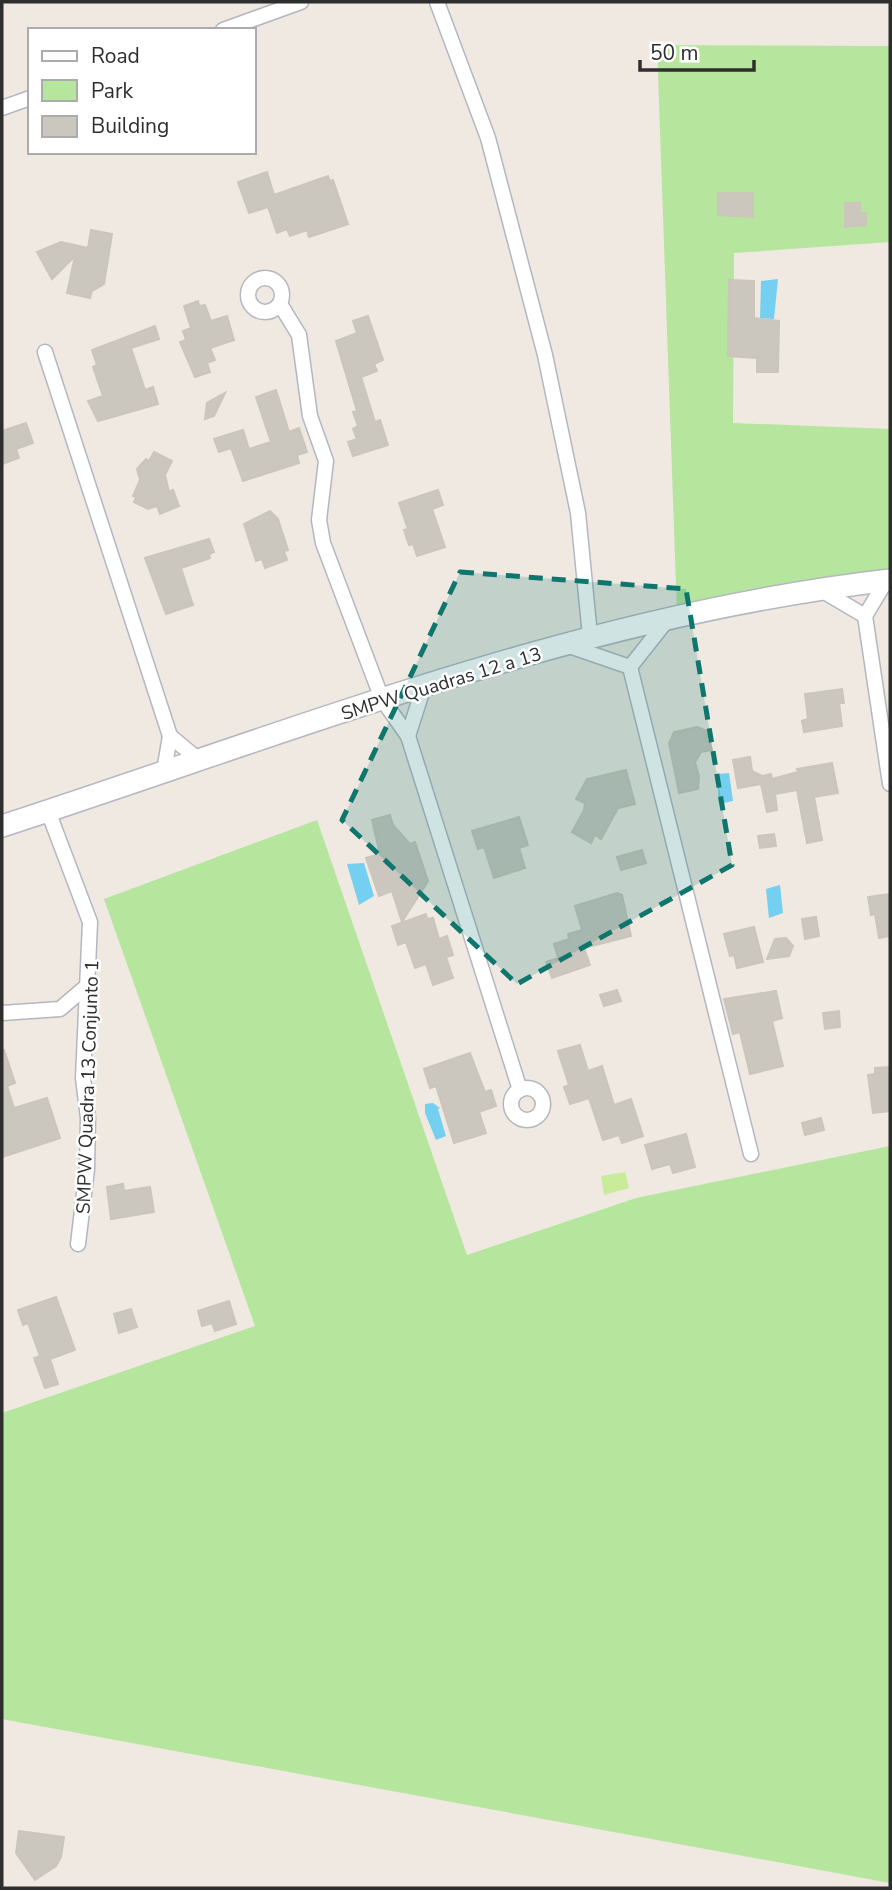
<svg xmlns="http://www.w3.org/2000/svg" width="892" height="1890" font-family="'Nunito Sans',sans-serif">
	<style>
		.green { fill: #b6e59e }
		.pitch { fill: #c9ec9a }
		.water { fill: #75cff0 }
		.building { fill: #cbc7bf; stroke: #cbc5ba; stroke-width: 2 }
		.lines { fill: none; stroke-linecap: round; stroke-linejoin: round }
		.street-casing { stroke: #b4b7c1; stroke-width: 17 }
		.secondary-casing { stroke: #b4b7c1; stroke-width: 24 }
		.street { stroke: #fff; stroke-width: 14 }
		.secondary { stroke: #fff; stroke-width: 21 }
		.marked { fill: #0f766e; fill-opacity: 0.2; stroke: #0f766e; stroke-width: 5; stroke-dasharray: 14 9; stroke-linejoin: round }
		.labels { text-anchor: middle; stroke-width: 5; stroke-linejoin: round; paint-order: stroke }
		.street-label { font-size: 19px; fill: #2e2e2e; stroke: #fff }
	</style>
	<rect width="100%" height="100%" fill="#efe9e1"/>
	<g class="green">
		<path d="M657,45L890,46V242L734,253L733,423L890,429V584L677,614Z"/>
		<path d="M317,820L467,1255L636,1198L890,1146V1883L2,1719V1413L255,1326L104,899Z"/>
	</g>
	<path class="pitch" d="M625,1172L629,1188L604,1195L601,1176Z"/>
	<g class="water">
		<path d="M778,279L774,319L760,318L761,281Z"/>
		<path d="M729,773L733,801L719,804L717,774Z"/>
		<path d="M364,863L374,896L359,905L347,864Z"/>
		<path d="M780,885L783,913L769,918L766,889Z"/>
		<path d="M433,1103L440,1108L438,1109L446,1136L436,1140L425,1113V1104Z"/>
	</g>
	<g class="building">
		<path d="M267,172L274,195L328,176L330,181L333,180L348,224L309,237L307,230L290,236L287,229L277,233L268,207L249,213L238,182Z"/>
		<path d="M718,193H753V217L718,215Z"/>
		<path d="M845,203H860V213H866V225L845,227Z"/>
		<path d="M91,230L112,234L104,284L92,291L90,298L67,293L75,256L52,279L37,252L61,242L88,248Z"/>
		<path d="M729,280L754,281V318L779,321L778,372H757V358L728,356Z"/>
		<path d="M198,301L199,306L205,305L211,321L227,316L234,340L210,348L215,360L207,363L210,372L195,377L180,342L186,340L183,331L191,328L184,306Z"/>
		<path d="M368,316L383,360L374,364L377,371L361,377L375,422L380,420L388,445L353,456L348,442L357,439L353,429L358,426L353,412L357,411L336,341L357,333L353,321Z"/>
		<path d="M155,326L159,339L131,348L145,390L153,387L158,404L98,421L88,401L103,396L93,367L97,365L92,350Z"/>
		<path d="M276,390L289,432L299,428L307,452L297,455L299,463L243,481L231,448L219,452L214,439L243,430L249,449L271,442L256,397Z"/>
		<path d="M225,393L214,416L205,419L207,403Z"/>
		<path d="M26,423L33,443L16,449L19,458L2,464V431Z"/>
		<path d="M154,452L172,461L165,475L169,492L173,490L179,506L160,514L157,506L148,509L134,502L136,497L133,496L140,480L137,469L146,459L149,461Z"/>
		<path d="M438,490L443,505L432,509L445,547L417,556L413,544L409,545L404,530L408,529L399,503Z"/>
		<path d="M270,511L278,519L288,550L284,551L287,560L265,568L262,559L256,561L244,524Z"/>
		<path d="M209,539L214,552L209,554L210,558L181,568L193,605L166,614L145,558Z"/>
		<path d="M842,689L844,703H839L842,726L804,732L802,721L808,719L805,694Z"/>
		<path d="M697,727L707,731L712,750L701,752L695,762L699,776L698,789L679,793L669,743L674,732Z"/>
		<path d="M750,757L752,771L762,776L771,774L772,779L798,772L797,769L832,763L838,793L814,797L822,840L807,843L797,790L775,794L777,810L767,812L761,784L738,788L733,760Z"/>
		<path d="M626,770L635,804L615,809L617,810L601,839L595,835L591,843L572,832L584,810L585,803L576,799L587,779Z"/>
		<path d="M390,815L393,825L410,844L415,842L428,881L402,922L392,891L379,896L366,858L380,854L372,820Z"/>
		<path d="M519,817L528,845L519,848L525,868L494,878L484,847L478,849L472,831Z"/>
		<path d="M774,834L776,846L760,848L758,836Z"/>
		<path d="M642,850L646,863L621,870L617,857Z"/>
		<path d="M617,893L622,895L631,936L584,948L590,965L552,978L546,962L558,958L554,944L569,939L568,934L582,930L575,906Z"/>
		<path d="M890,894V936L879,938L875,914L871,915L868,897Z"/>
		<path d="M426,914L427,919L433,918L439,939L447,936L453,955L446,957L453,978L433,985L426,964L415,968L406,942L398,945L392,926Z"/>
		<path d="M816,917L819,936L805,939L802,919Z"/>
		<path d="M754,927L763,962L737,968L734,955L730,956L724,934Z"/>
		<path d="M786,938L793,946L789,956L767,959L775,939Z"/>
		<path d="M617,990L621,1001L604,1006L600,995Z"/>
		<path d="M776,991L782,1018L772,1021L783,1066L750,1074L740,1032L733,1034L724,999Z"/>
		<path d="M839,1011L840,1027L825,1029L823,1013Z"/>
		<path d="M580,1045L588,1071L602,1066L614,1105L631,1099L643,1136L622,1143L619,1135L603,1140L589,1098L570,1104L564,1087L569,1085L558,1051Z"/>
		<path d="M2,1050H4L15,1083L7,1086L14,1108L47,1098L60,1138L2,1157Z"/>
		<path d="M470,1053L485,1092L491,1090L496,1106L479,1112L486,1133L454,1143L436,1086L430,1088L424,1069Z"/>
		<path d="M890,1067V1111L873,1113L868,1075L875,1074V1068Z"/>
		<path d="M821,1118L824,1130L805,1135L802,1123Z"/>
		<path d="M686,1134L695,1167L673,1173L670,1164L652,1169L645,1145Z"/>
		<path d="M123,1184L124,1191L150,1187L154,1212L111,1219L107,1187Z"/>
		<path d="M56,1297L75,1350L50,1359L58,1384L45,1388L34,1358L40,1356L28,1323L23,1325L18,1310Z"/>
		<path d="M229,1301L236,1324L215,1331L212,1323L202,1326L198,1311Z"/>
		<path d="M131,1309L137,1327L119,1333L114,1314Z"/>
		<path d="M19,1831L64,1837L61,1857L56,1866L35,1880L16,1853Z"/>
	</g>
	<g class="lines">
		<defs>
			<g id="street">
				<path d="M437,2L488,138L545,355L578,513L590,636"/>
				<path d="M223,30L301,2"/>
				<path d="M2,108L30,98"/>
				<circle cx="265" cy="295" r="17"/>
				<path d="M280,304L299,335L310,416L326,461L319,520L323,543L382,699L408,736L520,1090"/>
				<path d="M45,352L170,736L164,771"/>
				<path d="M886,581L865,616L890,784"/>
				<path d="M821,590L865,616"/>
				<path d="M569,646L630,667"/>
				<path d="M630,667L751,1154"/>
				<path d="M630,667L668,619"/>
				<path d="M170,736L200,761"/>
				<path d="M408,736L424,686"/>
				<path d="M48,811L90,922L83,1078L88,1118L87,1169L78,1244"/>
				<path d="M2,1013L60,1009L88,985"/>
				<circle cx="527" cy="1104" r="16"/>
			</g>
			<path id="secondary" d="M2,826C294,731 583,615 890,580"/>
		</defs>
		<use href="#street" class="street-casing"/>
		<use href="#secondary" class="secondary-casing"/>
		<use href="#street" class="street"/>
		<use href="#secondary" class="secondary"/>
	</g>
	<path class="marked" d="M460,572L686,589L732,865L517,984L342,820Z"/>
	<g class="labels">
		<g class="street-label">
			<text transform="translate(441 683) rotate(-17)" y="7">SMPW Quadras 12 a 13</text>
			<text transform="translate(87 1087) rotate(-88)" y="7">SMPW Quadra 13 Conjunto 1</text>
		</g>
	</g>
	<rect width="892" height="1890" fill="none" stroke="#2e2e2e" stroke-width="7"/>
	<rect x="28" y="28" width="228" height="126" fill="#ffffff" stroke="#ababab" stroke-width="2"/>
	<rect x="42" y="51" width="35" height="10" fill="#ffffff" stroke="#ababab" stroke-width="2"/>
	<text x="91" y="63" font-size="21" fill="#2e2e2e">Road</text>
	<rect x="42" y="80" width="35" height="21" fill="#b6e59e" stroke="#ababab" stroke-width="2"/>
	<text x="91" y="98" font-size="21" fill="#2e2e2e">Park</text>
	<rect x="42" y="116" width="35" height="21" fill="#cbc7bf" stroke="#ababab" stroke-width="2"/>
	<text x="91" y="133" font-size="21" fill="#2e2e2e">Building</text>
	<path d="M640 60v10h114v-10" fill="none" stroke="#2e2e2e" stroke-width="3.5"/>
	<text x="650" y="60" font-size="21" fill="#2e2e2e" stroke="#ffffff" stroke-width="5" paint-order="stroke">50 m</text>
</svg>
